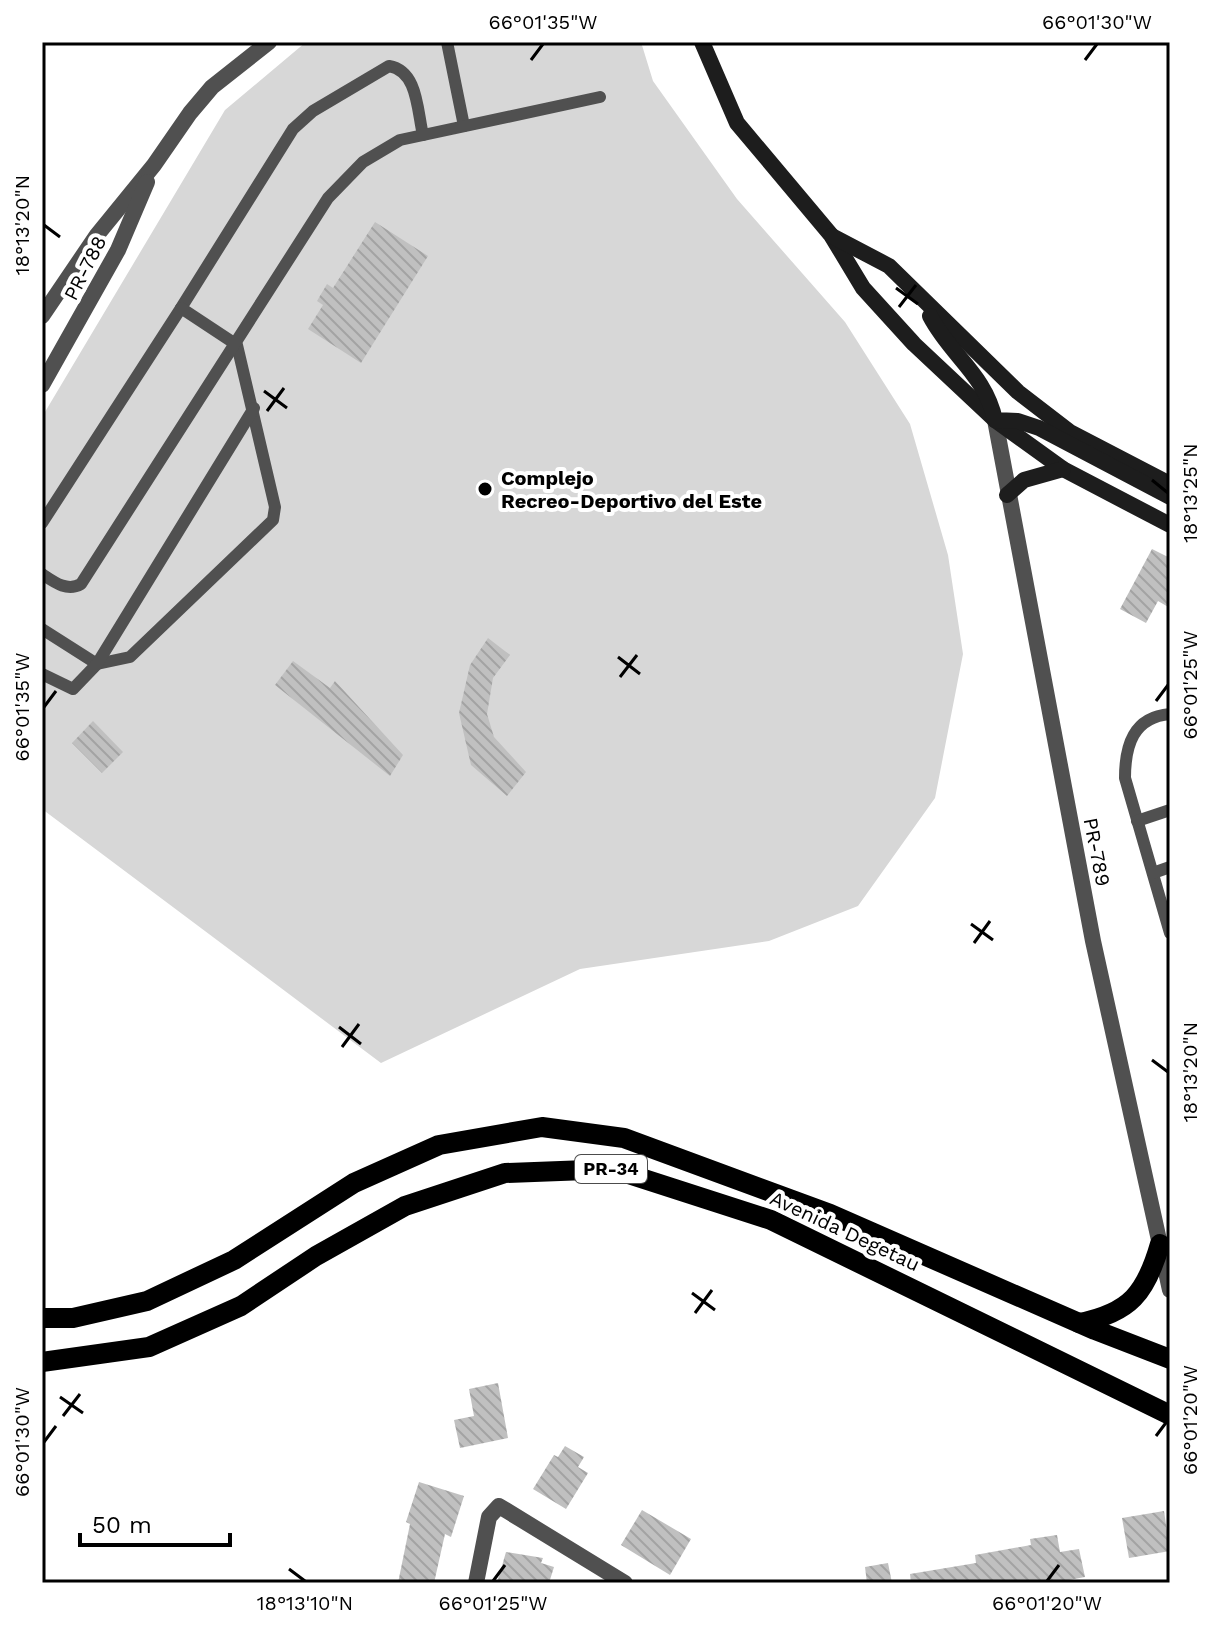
<svg xmlns="http://www.w3.org/2000/svg" width="1212" height="1625" font-family="'Work Sans',sans-serif">
	<style>
		.green { fill: #d7d7d7 }
		.building { fill: url(#building-back-hatch) }
		.lines { fill: none; stroke-linecap: round; stroke-linejoin: round }
		.service { stroke: #505050; stroke-width: 12 }
		.minor { stroke: #505050; stroke-width: 16 }
		.tertiary { stroke: #505050; stroke-width: 16 }
		.secondary { stroke: #1d1d1d; stroke-width: 16 }
		.primary { stroke: #000; stroke-width: 20 }
		.ticks { fill: none; stroke: #000; stroke-width: 3 }
		.poi-dot { fill: #000; stroke: #fff; stroke-width: 3 }
		.labels { text-anchor: middle; stroke-width: 8; stroke-linejoin: round; paint-order: stroke }
		.shield { fill: #fff; stroke: #4c4c4c; stroke-width: 2 }
		.shield-label { font-size: 18px; font-weight: bold; fill: #000 }
		.street-label { font-size: 20px; fill: #000; stroke: #fff }
		.poi-label { font-size: 20px; font-weight: bold; fill: #000; stroke: #fff; text-anchor: start }
		.neatline { fill: none; stroke: #000; stroke-width: 3 }
		.ticks-label { font-size: 20px; text-anchor: middle; fill: #000 }
	</style>
	<defs>
		<pattern id="building-back-hatch" width="6" height="6" patternUnits="userSpaceOnUse" patternTransform="scale(2)"><rect width="6" height="6" fill="#c0c0c0"/><path d="M-1 5l2 2M0 0l6 6M5-1l2 2" fill="none" stroke="#a3a3a3"/></pattern>
	</defs>
	<rect width="100%" height="100%" fill="#fff"/>
	<path class="green" d="M306,42H641L653,81L737,199L845,322L910,424L948,555L963,654L935,798L858,906L769,941L580,969L381,1063L42,809V417L225,110Z"/>
	<g class="building">
		<path d="M375,222L428,256L361,363L308,329L323,305L317,301L327,284L333,288Z"/>
		<path d="M1152,549L1170,558V608L1158,601L1146,623L1120,609Z"/>
		<path d="M488,638L510,655L493,678L487,714L494,737L526,772L507,796L471,765L459,713L470,665Z"/>
		<path d="M293,661L330,688L335,681L403,755L390,776L275,685Z"/>
		<path d="M93,721L123,752L102,773L72,743Z"/>
		<path d="M498,1383L508,1438L460,1448L454,1420L474,1416L469,1389Z"/>
		<path d="M565,1446L584,1457L578,1467L588,1473L566,1509L533,1489L554,1455L558,1457Z"/>
		<path d="M419,1482L464,1496L451,1537L445,1534L434,1583H398L410,1524L406,1522Z"/>
		<path d="M642,1510L691,1539L670,1575L621,1545Z"/>
		<path d="M1164,1511L1170,1551L1129,1558L1122,1518Z"/>
		<path d="M1057,1535L1060,1552L1079,1549L1085,1577L1053,1583H911L910,1574L976,1563L975,1555L1031,1545L1030,1539Z"/>
		<path d="M506,1552L543,1558L541,1563L554,1567L549,1583H497Z"/>
		<path d="M888,1563L892,1583H867L865,1567Z"/>
	</g>
	<g class="lines">
		<g class="service">
			<path d="M447,42L464,126"/>
			<path d="M181,308L293,129L313,111L389,66C418,71 417,110 423,135"/>
			<path d="M42,523L181,308L237,345L275,507L273,520L130,657L97,664L42,629"/>
			<path d="M42,574C54,582 67,592 81,584L328,198L363,162L400,140L600,97"/>
			<path d="M42,674L73,689L97,664L254,408"/>
			<path d="M1170,714C1133,717 1125,746 1125,778L1170,933"/>
			<path d="M1137,821L1170,810"/>
			<path d="M1153,873L1170,867"/>
		</g>
		<path class="minor" d="M476,1583L489,1517L499,1506L625,1583"/>
		<g class="tertiary">
			<path d="M42,316L97,235L154,165L190,113L212,87L269,42"/>
			<path d="M42,385L118,250L147,182"/>
			<path d="M995,420L1093,941L1170,1290"/>
		</g>
		<g class="secondary">
			<path d="M702,42L737,123L831,235L863,288L914,344L995,420L1063,469L1170,525"/>
			<path d="M832,236L889,266L1018,392L1070,432L1170,484"/>
			<path d="M930,316C951,356 985,374 995,420L1018,421L1039,428L1170,497"/>
			<path d="M1007,495L1024,480L1063,469"/>
		</g>
		<g class="primary">
			<path d="M42,1318H73L147,1301L234,1260L354,1183L439,1145L542,1127L624,1138L830,1214L1095,1330L1170,1359"/>
			<path d="M1079,1323C1130,1313 1146,1293 1160,1244"/>
			<path d="M42,1362L149,1347L241,1306L316,1256L405,1206L505,1173L613,1169L771,1220L1170,1415"/>
		</g>
	</g>
	<path class="ticks" d="M531,60L543,44M1085,60L1097,44M44,225L60,237M896,288L918,304M899,307L916,285M264,391L287,408M267,411L284,388M1152,480L1168,493M618,657L640,674M620,677L637,655M1156,701L1168,685M44,707L56,691M971,924L993,940M974,943L990,921M339,1027L361,1044M342,1047L359,1024M1152,1060L1168,1072M692,1293L715,1310M695,1313L712,1290M60,1397L83,1413M63,1416L80,1394M1156,1436L1168,1420M44,1442L56,1426M289,1569L305,1581M493,1581L505,1565M1047,1581L1059,1565"/>
	<circle class="poi-dot" cx="485" cy="489" r="8"/>
	<g class="labels">
		<rect class="shield" x="575" y="1155" width="72" height="28" rx="6"/>
		<g class="shield-label">
			<text x="611" y="1175">PR-34</text>
		</g>
		<g class="street-label">
			<text transform="translate(85 268) rotate(-63)" y="7">PR-788</text>
			<text transform="translate(1097 852) rotate(79)" y="7">PR-789</text>
			<text transform="translate(845 1231) rotate(25)" y="7">Avenida Degetau</text>
		</g>
		<g class="poi-label">
			<text x="501" y="485">Complejo<tspan x="501" dy="23">Recreo-Deportivo del Este</tspan></text>
		</g>
	</g>
	<rect width="1212" height="1625" fill="none" stroke="#ffffff" stroke-width="88"/>
	<path d="M80 1533v12h150v-12" fill="none" stroke="#000000" stroke-width="4"/>
	<text x="92" y="1533" font-size="24" fill="#000000" stroke="#ffffff" stroke-width="6" paint-order="stroke">50 m</text>
	<rect x="44" y="44" width="1124" height="1537" class="neatline"/>
	<g class="ticks-label">
		<text x="543" y="29">66°01'35"W</text>
		<text x="1097" y="29">66°01'30"W</text>
		<text transform="translate(22 225) rotate(-90)" y="7">18°13'20"N</text>
		<text transform="translate(1190 493) rotate(-90)" y="7">18°13'25"N</text>
		<text transform="translate(1190 685) rotate(-90)" y="7">66°01'25"W</text>
		<text transform="translate(22 707) rotate(-90)" y="7">66°01'35"W</text>
		<text transform="translate(1190 1072) rotate(-90)" y="7">18°13'20"N</text>
		<text transform="translate(1190 1420) rotate(-90)" y="7">66°01'20"W</text>
		<text transform="translate(22 1442) rotate(-90)" y="7">66°01'30"W</text>
		<text x="305" y="1610">18°13'10"N</text>
		<text x="493" y="1610">66°01'25"W</text>
		<text x="1047" y="1610">66°01'20"W</text>
	</g>
</svg>
